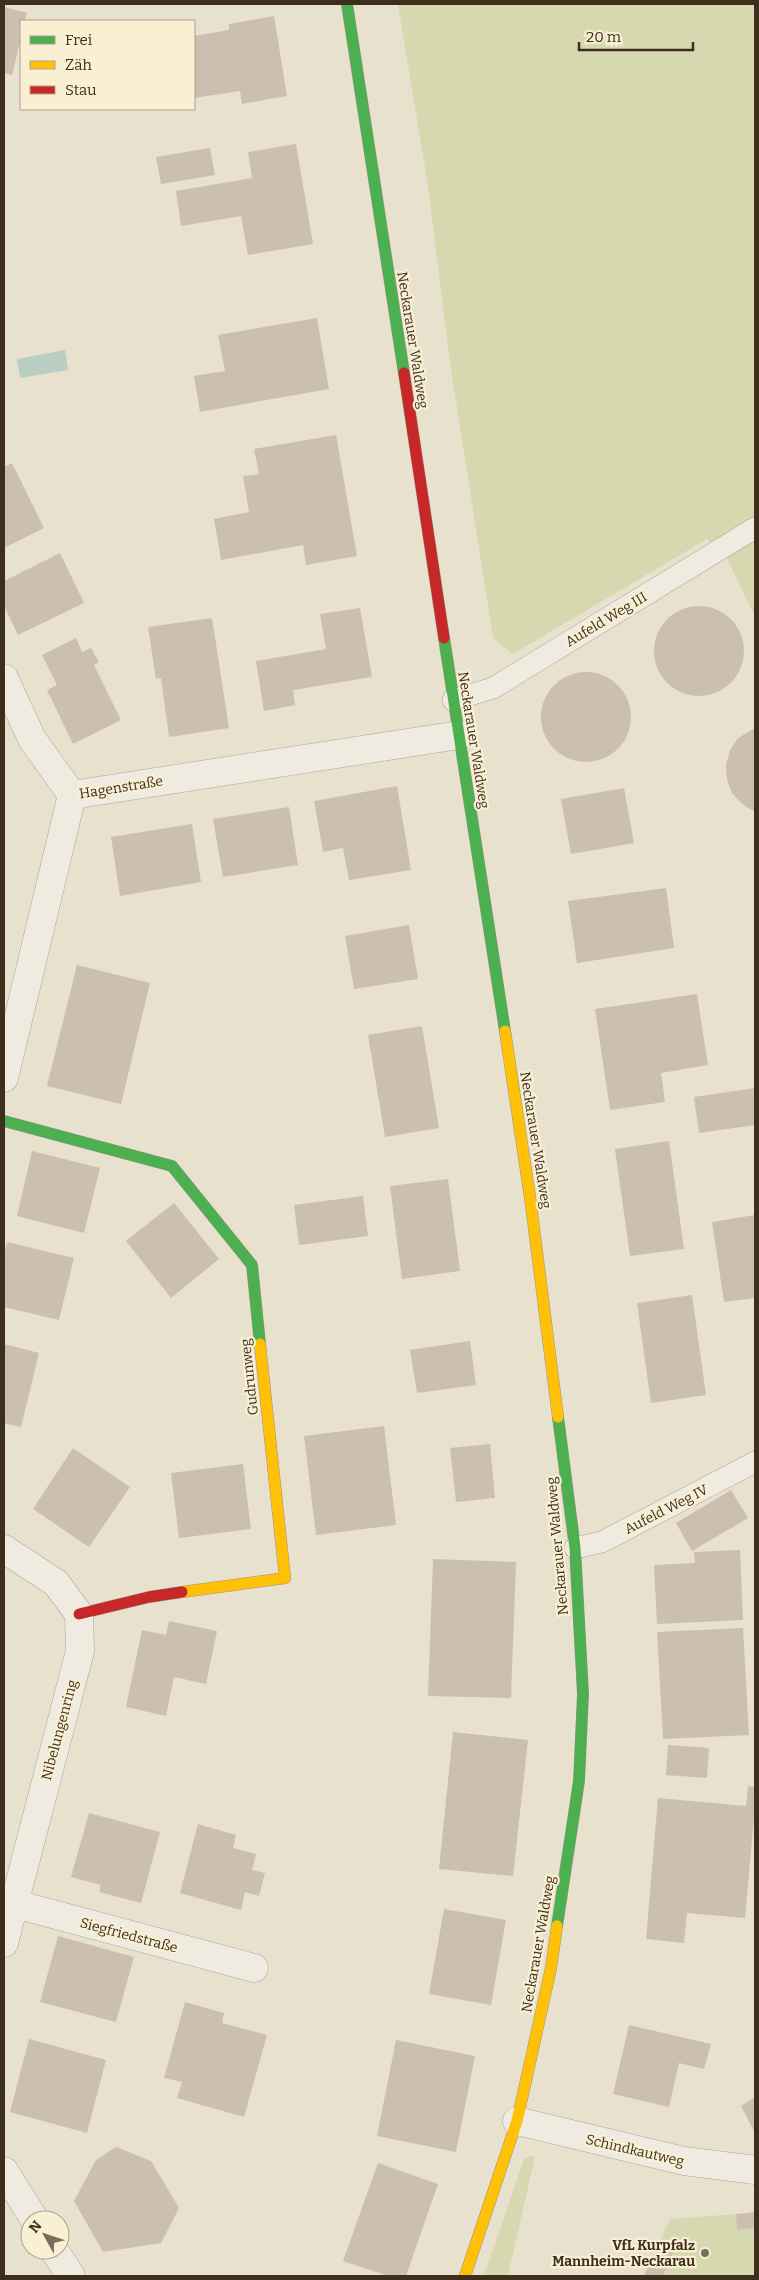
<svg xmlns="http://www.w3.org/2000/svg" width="759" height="2280" font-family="Bitter,serif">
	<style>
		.green { fill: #d6d9af }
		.water { fill: #bacdc2 }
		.building { fill: #ccbfaf }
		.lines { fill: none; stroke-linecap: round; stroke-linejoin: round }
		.lane-casing { stroke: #ada697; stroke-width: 22 }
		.street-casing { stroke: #ada697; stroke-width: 29 }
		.fast-casing { stroke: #9d9587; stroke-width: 12 }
		.slow-casing { stroke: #9d9587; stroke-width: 12 }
		.jam-casing { stroke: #9d9587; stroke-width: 12 }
		.lane { stroke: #efebe1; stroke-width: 21 }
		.street { stroke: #efebe1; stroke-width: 28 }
		.fast { stroke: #4caf50; stroke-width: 11 }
		.slow { stroke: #ffc107; stroke-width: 11 }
		.jam { stroke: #c62828; stroke-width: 11 }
		.poi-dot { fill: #7a6d5c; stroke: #f9f0d4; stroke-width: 2 }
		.labels { text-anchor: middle; stroke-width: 4.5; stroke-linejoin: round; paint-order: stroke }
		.street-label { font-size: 14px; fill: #3e2e1e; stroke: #f9f0d4 }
		.poi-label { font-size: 14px; font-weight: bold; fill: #3e2e1e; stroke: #f9f0d4; text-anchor: end }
	</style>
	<rect width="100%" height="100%" fill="#e8e1ce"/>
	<g class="green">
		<path d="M398,4H755V617L725,554L707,539L513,654L493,638L450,363L428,186Z"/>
		<path d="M531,2156L535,2157L508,2276H484L524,2159Z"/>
		<path d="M736,2214L738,2230L755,2228V2276H643L670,2219Z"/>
	</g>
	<path class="water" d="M65,350L68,370L20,378L17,359Z"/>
	<g class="building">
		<path d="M4,7L27,13L25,21H21V38L12,75L4,73Z"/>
		<path d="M274,16L287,96L242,104L240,91L194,98V36L229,30V24Z"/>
		<path d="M296,144L313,244L248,255L241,216L181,226L176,191L252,178L248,152Z"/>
		<path d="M210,148L215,175L161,184L156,157Z"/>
		<path d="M317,318L329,389L200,412L194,376L225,371L218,335Z"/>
		<path d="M336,435L357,556L306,565L303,545L221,560L214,519L249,512L243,476L259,474L254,449Z"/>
		<path d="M12,463L44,528L4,548V467Z"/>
		<path d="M60,553L84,603L18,635L4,606V581Z"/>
		<circle cx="699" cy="651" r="45"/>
		<path d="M360,608L372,677L293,690L295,705L264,711L256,661L326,649L320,614Z"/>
		<path d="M212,618L229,728L169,737L161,678L156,679L148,627Z"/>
		<path d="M76,638L82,652L91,648L99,662L94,665L121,720L73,744L47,690L57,685L42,655Z"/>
		<circle cx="586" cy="717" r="45"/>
		<path d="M755,728V812L742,804L732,793L727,780L726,765L730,750L738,738Z"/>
		<path d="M397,786L411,870L349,880L343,848L323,852L314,801Z"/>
		<path d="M624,788L634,843L571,854L561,799Z"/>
		<path d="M289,807L298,865L223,877L213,819Z"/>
		<path d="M192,824L201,882L120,896L111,837Z"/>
		<path d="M666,888L674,948L577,963L568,901Z"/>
		<path d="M409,925L418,979L354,989L345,936Z"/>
		<path d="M77,965L150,983L121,1104L47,1086Z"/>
		<path d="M697,994L708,1065L661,1073L665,1102L610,1110L595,1009Z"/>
		<path d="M422,1026L439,1128L385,1137L368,1035Z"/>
		<path d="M755,1088V1125L699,1133L694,1097Z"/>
		<path d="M669,1141L684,1249L630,1256L615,1149Z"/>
		<path d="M32,1151L100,1168L84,1233L17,1216Z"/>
		<path d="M448,1179L460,1271L402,1279L390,1186Z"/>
		<path d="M363,1196L368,1236L299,1245L294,1205Z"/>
		<path d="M174,1203L219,1259L171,1298L126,1241Z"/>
		<path d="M755,1215V1298L724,1302L712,1222Z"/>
		<path d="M7,1242L74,1258L59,1320L4,1307V1257Z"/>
		<path d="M692,1295L706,1395L651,1403L637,1303Z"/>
		<path d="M470,1341L476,1385L417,1393L410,1350Z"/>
		<path d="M4,1344L39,1353L21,1427L4,1423Z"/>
		<path d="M384,1426L396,1525L316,1535L304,1436Z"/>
		<path d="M490,1444L495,1498L456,1502L450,1448Z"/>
		<path d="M73,1448L130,1487L89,1547L33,1509Z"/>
		<path d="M243,1464L251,1529L179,1538L171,1473Z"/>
		<path d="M731,1490L748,1518L692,1551L676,1523Z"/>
		<path d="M740,1550L743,1620L657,1624L654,1565L695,1563L694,1552Z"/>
		<path d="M433,1559L516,1562L511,1698L428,1696Z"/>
		<path d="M169,1621L217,1631L206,1684L174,1677L166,1716L126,1707L142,1630L166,1635Z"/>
		<path d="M743,1628L749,1735L663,1739L657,1632Z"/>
		<path d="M453,1732L528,1740L513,1876L439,1869Z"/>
		<path d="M668,1745L709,1748L707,1778L666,1775Z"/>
		<path d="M748,1786L755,1787V1807L745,1918L687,1913L684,1943L646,1939L658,1798L746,1806Z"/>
		<path d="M89,1813L160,1832L141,1903L99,1892L101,1885L71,1877Z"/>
		<path d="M198,1824L236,1835L233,1848L256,1854L252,1870L265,1873L259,1896L245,1892L241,1910L180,1893Z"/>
		<path d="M444,1909L506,1920L491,2005L429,1994Z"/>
		<path d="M58,1936L134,1957L116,2022L40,2002Z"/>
		<path d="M185,2002L224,2013L222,2023L267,2035L244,2117L177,2098L182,2082L164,2078Z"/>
		<path d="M629,2025L711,2044L704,2069L679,2063L669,2107L613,2094Z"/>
		<path d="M29,2039L106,2060L87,2133L10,2112Z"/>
		<path d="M396,2040L475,2056L456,2152L377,2136Z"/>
		<path d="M755,2097V2133L741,2106Z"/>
		<path d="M116,2147L151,2161L179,2208L161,2243L103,2252L74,2201L96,2160Z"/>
		<path d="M378,2163L438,2184L406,2276H388L343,2261Z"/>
		<path d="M755,2212V2228L737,2230L736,2214Z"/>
		<path d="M661,2242L675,2250L662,2276H644Z"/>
	</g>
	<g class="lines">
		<defs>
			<g id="lane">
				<path d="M453,700L493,688L755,528"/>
				<path d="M575,1548L602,1542L755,1462"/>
			</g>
			<g id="street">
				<path d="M4,678L32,739L72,795"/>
				<path d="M4,1078L72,795L459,735"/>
				<path d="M4,1549L56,1583L79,1614L80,1651L4,1943"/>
				<path d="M4,1901L254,1968"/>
				<path d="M517,2121L684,2161L755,2170"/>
				<path d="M4,2171L35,2220"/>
				<path d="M54,2250L71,2276"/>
			</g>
			<g id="fast">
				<path d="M347,4L404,373"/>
				<path d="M444,638L505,1031"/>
				<path d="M4,1121L172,1166L252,1265L260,1344"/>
				<path d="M557,1926L579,1781L583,1694L575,1548L558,1417"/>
			</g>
			<g id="slow">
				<path d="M505,1031L530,1197L558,1417"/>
				<path d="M182,1592L285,1578L260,1344"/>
				<path d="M465,2276L517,2121L551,1968L557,1926"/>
			</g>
			<g id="jam">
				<path d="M404,373L444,638"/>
				<path d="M79,1614L149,1597L182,1592"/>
			</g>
		</defs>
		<use href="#lane" class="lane-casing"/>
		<use href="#street" class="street-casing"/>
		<use href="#fast" class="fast-casing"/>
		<use href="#slow" class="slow-casing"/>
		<use href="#jam" class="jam-casing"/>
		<use href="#lane" class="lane"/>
		<use href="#street" class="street"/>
		<use href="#fast" class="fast"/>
		<use href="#slow" class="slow"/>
		<use href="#jam" class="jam"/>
	</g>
	<circle class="poi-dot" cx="705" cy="2253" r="5"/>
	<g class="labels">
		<g class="street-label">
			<text transform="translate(413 340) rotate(81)" y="5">Neckarauer Waldweg</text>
			<text transform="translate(606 619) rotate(-31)" y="5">Aufeld Weg III</text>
			<text transform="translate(474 740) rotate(81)" y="5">Neckarauer Waldweg</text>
			<text transform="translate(121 787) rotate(-9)" y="5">Hagenstraße</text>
			<text transform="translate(536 1140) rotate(81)" y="5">Neckarauer Waldweg</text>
			<text transform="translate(249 1377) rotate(-96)" y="5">Gudrunweg</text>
			<text transform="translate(666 1509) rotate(-27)" y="5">Aufeld Weg IV</text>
			<text transform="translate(557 1546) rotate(-95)" y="5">Neckarauer Waldweg</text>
			<text transform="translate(59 1730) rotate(-75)" y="5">Nibelungenring</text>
			<text transform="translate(129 1935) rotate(15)" y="5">Siegfriedstraße</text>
			<text transform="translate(538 1944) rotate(-80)" y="5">Neckarauer Waldweg</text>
			<text transform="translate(635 2150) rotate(13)" y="5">Schindkautweg</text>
		</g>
		<g class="poi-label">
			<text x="695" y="2250">VfL Kurpfalz<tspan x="695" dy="16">Mannheim-Neckarau</tspan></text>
		</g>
	</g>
	<rect width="759" height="2280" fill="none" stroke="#3e2e1e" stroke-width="10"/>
	<rect x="20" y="20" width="175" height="90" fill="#f9f0d4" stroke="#aea28b"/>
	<rect x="30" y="36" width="25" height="8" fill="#4caf50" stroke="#aea28b"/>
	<text x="65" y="45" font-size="15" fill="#3e2e1e">Frei</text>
	<rect x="30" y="61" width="25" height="8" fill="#ffc107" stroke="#aea28b"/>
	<text x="65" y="70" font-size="15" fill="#3e2e1e">Zäh</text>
	<rect x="30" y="86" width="25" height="8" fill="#c62828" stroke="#aea28b"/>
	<text x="65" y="95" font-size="15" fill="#3e2e1e">Stau</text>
	<g transform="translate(45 2235) rotate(310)"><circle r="24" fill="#f9f0d4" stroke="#aea28b"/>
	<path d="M0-4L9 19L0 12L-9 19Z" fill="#7a6d5c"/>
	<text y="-8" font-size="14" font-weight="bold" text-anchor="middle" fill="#3e2e1e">N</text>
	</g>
	<path d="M579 42v8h114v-8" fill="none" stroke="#3e2e1e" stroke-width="2.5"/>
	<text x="586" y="42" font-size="15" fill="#3e2e1e" stroke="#f9f0d4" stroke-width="4" paint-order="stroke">20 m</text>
</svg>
